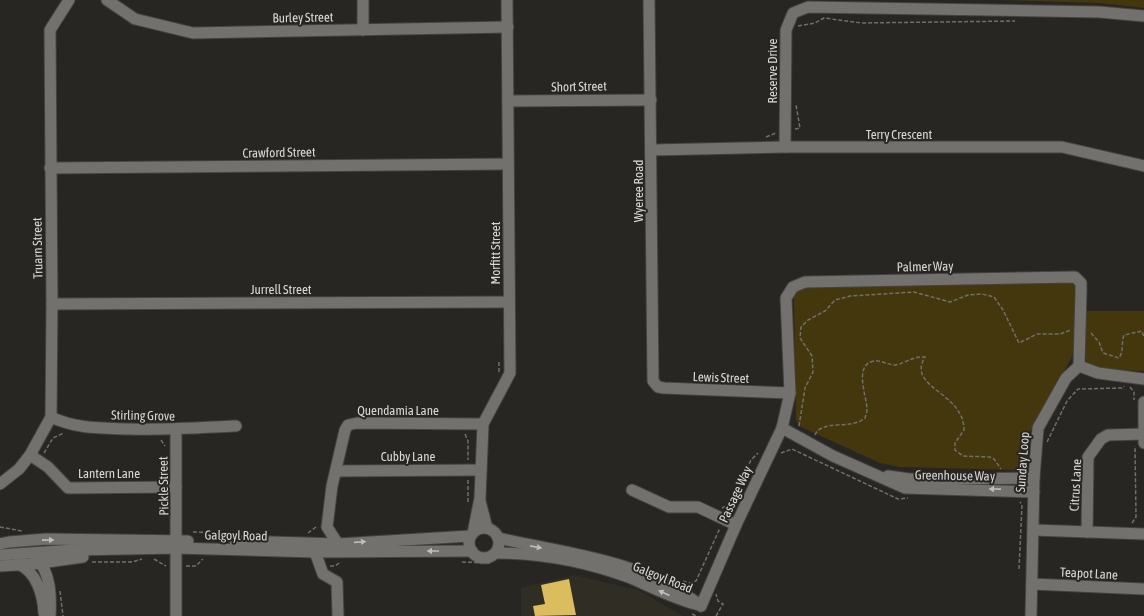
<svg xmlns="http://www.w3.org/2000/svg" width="1144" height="616" font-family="'Asap Condensed',sans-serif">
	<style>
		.built { fill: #302d24 }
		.green { fill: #44370e }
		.building { fill: #dbbd60 }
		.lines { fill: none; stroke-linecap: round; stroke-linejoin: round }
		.minor-casing { stroke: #444340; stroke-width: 13 }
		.path { stroke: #706f6c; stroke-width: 1.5; stroke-dasharray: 4 2; stroke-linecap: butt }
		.minor { stroke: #72716d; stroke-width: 11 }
		.oneway { fill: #bebebb }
		.labels { text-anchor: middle; stroke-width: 4; stroke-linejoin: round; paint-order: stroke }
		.street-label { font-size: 13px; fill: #d8d8d5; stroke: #272623 }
	</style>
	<rect width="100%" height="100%" fill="#272623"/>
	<path class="built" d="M574,575L638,590L683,616H521V588Z"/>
	<g class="green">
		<path d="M1002,0H1144V8L1100,3Z"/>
		<path d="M1066,281L1073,284L1076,289L1074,350L1071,359L1030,431L1028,460L1023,468L1017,470L899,467L880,463L799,426L796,419L794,298L797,290L806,287Z"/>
		<path d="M1086,311H1144V371L1102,370L1086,364L1084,320Z"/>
	</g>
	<path class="building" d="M569,579L576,615L535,616L533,606L545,604L541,585Z"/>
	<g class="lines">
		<defs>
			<g id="minor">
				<path d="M107,0L135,19L193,33L508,27"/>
				<path d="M649,0L653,381L658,387L664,388L790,393"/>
				<path d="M363,30V0"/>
				<path d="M508,101L651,100"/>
				<path d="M785,147L786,30L793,13L808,7L1099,12L1144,16"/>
				<path d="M652,150L785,147H1062L1144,166"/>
				<path d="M50,168L508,164"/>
				<path d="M52,304L509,302"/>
				<path d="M1079,366L1098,373L1144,379"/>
				<path d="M1144,402V443"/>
				<path d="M51,417C76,429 101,428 129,429C165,430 200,428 236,426"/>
				<path d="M782,428L833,456L905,488L1034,492"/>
				<path d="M176,430V616"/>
				<path d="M30,455L48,467L68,488L176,487"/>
				<path d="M336,471L480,470"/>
				<path d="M888,476L909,479L1034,478"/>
				<path d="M0,484L19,469L30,455L51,417L52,304L50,30L69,0"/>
				<path d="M632,490L669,507H698L736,525"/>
				<path d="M480,501L487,528"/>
				<circle cx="484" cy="543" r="15"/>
				<path d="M1034,530L1144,534"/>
				<path d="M1087,532L1088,457L1101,439L1108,435L1144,434"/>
				<path d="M473,533L480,498L483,424L510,373L507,0"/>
				<path d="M498,538C568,554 644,560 701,606"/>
				<path d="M235,541L338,544L470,536"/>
				<path d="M0,544L9,542L46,539L188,541"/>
				<path d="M338,544L327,527L332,486L345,430L348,425L357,423L483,424"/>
				<path d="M315,552L323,574L337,582L338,616"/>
				<path d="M496,553C540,553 587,562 628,577C652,587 674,599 699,605"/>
				<path d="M0,555L75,550L176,548L315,552L472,551"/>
				<path d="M36,558C51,572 51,597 50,616"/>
				<path d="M18,564C37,572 43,595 44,613"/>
				<path d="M0,566L33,564L83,557"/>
				<path d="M1032,584L1144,589"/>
				<path d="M701,606L736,525L782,428L790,393L786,298L793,287L805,282L1075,277L1081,283V291L1079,366"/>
				<path d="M1031,616L1034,478L1038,428L1066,378L1079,366"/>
			</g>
		</defs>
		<use href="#minor" class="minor-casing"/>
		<g class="path">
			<path d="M798,26L815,23L824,18L861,23L1015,21"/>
			<path d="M795,129L800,128L796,105"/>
			<path d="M766,137L776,133"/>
			<path d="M1091,333L1099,342L1103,353L1119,358C1124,351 1121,343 1124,335L1142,331L1144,337"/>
			<path d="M499,372V360"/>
			<path d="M1130,387L1134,392V400"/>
			<path d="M799,426L805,388L813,372L812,356L800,338L801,327L808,320L825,311L835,300L850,296L914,292L950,302L968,295L982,294L994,297L1003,310L1019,343L1037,334H1060L1071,330"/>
			<path d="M465,434L468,441V460"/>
			<path d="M815,435C821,419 852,430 865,418C866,415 867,412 867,409C867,397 853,365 874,361C881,360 888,365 895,365C906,363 913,356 925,357C906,388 964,392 964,430L955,443V450L963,456L990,457L994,459L1001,469"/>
			<path d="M161,440L165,446"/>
			<path d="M1047,442L1067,401L1078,389L1122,388L1124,386"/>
			<path d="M44,453L53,438L64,433"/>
			<path d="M781,453L792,449L898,499L908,498"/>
			<path d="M468,480V502"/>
			<path d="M722,508L731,504L751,460L758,453"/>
			<path d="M1132,523L1136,517L1135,446"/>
			<path d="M0,527L22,531"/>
			<path d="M193,532L229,533"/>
			<path d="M308,533L316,527"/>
			<path d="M154,559L166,566"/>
			<path d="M92,562H132L142,559"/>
			<path d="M462,562L492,563"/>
			<path d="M186,566H196L203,559"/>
			<path d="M330,566H335L341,562"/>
			<path d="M1019,569L1022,505L1020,502"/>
			<path d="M683,581L690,583L696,581L720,528"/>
			<path d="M60,591L63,616"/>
			<path d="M692,614L696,616"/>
			<path d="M716,616L723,604L718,601L716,594"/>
		</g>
		<use href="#minor" class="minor"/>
	</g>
	<defs><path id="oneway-solid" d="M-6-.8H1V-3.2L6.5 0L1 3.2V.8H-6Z"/></defs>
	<g class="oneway">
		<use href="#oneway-solid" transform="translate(995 489) rotate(-179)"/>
		<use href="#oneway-solid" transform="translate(48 540) rotate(-1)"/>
		<use href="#oneway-solid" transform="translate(360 542) rotate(-4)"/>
		<use href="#oneway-solid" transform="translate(536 547) rotate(11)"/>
		<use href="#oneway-solid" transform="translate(433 551) rotate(180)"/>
		<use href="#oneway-solid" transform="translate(664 593) rotate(-156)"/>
	</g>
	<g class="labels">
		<g class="street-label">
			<text transform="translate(303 17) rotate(-1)" y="5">Burley Street</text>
			<text transform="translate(772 71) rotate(-90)" y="5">Reserve Drive</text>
			<text transform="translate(579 86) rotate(-1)" y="5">Short Street</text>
			<text x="899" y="139">Terry Crescent</text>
			<text transform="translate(279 152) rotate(-1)" y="5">Crawford Street</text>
			<text transform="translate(638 191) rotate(-90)" y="5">Wyeree Road</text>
			<text transform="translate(37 248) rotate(-91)" y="5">Truarn Street</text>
			<text transform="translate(495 253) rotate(-90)" y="5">Morfitt Street</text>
			<text transform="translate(925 266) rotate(-1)" y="5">Palmer Way</text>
			<text x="281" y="294">Jurrell Street</text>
			<text transform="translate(721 377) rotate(2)" y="5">Lewis Street</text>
			<text x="398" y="415">Quendamia Lane</text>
			<text transform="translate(143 415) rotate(1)" y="5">Stirling Grove</text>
			<text x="408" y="461">Cubby Lane</text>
			<text transform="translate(1022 462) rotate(-86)" y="5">Sunday Loop</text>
			<text x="109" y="478">Lantern Lane</text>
			<text transform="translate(955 475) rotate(1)" y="5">Greenhouse Way</text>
			<text transform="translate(1075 485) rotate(-87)" y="5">Citrus Lane</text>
			<text transform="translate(163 486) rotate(-91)" y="5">Pickle Street</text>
			<text transform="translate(735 494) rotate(-65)" y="5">Passage Way</text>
			<text transform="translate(236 535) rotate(1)" y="5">Galgoyl Road</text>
			<text transform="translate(1089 573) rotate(3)" y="5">Teapot Lane</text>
			<text transform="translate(663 577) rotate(22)" y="5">Galgoyl Road</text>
		</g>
	</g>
</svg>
